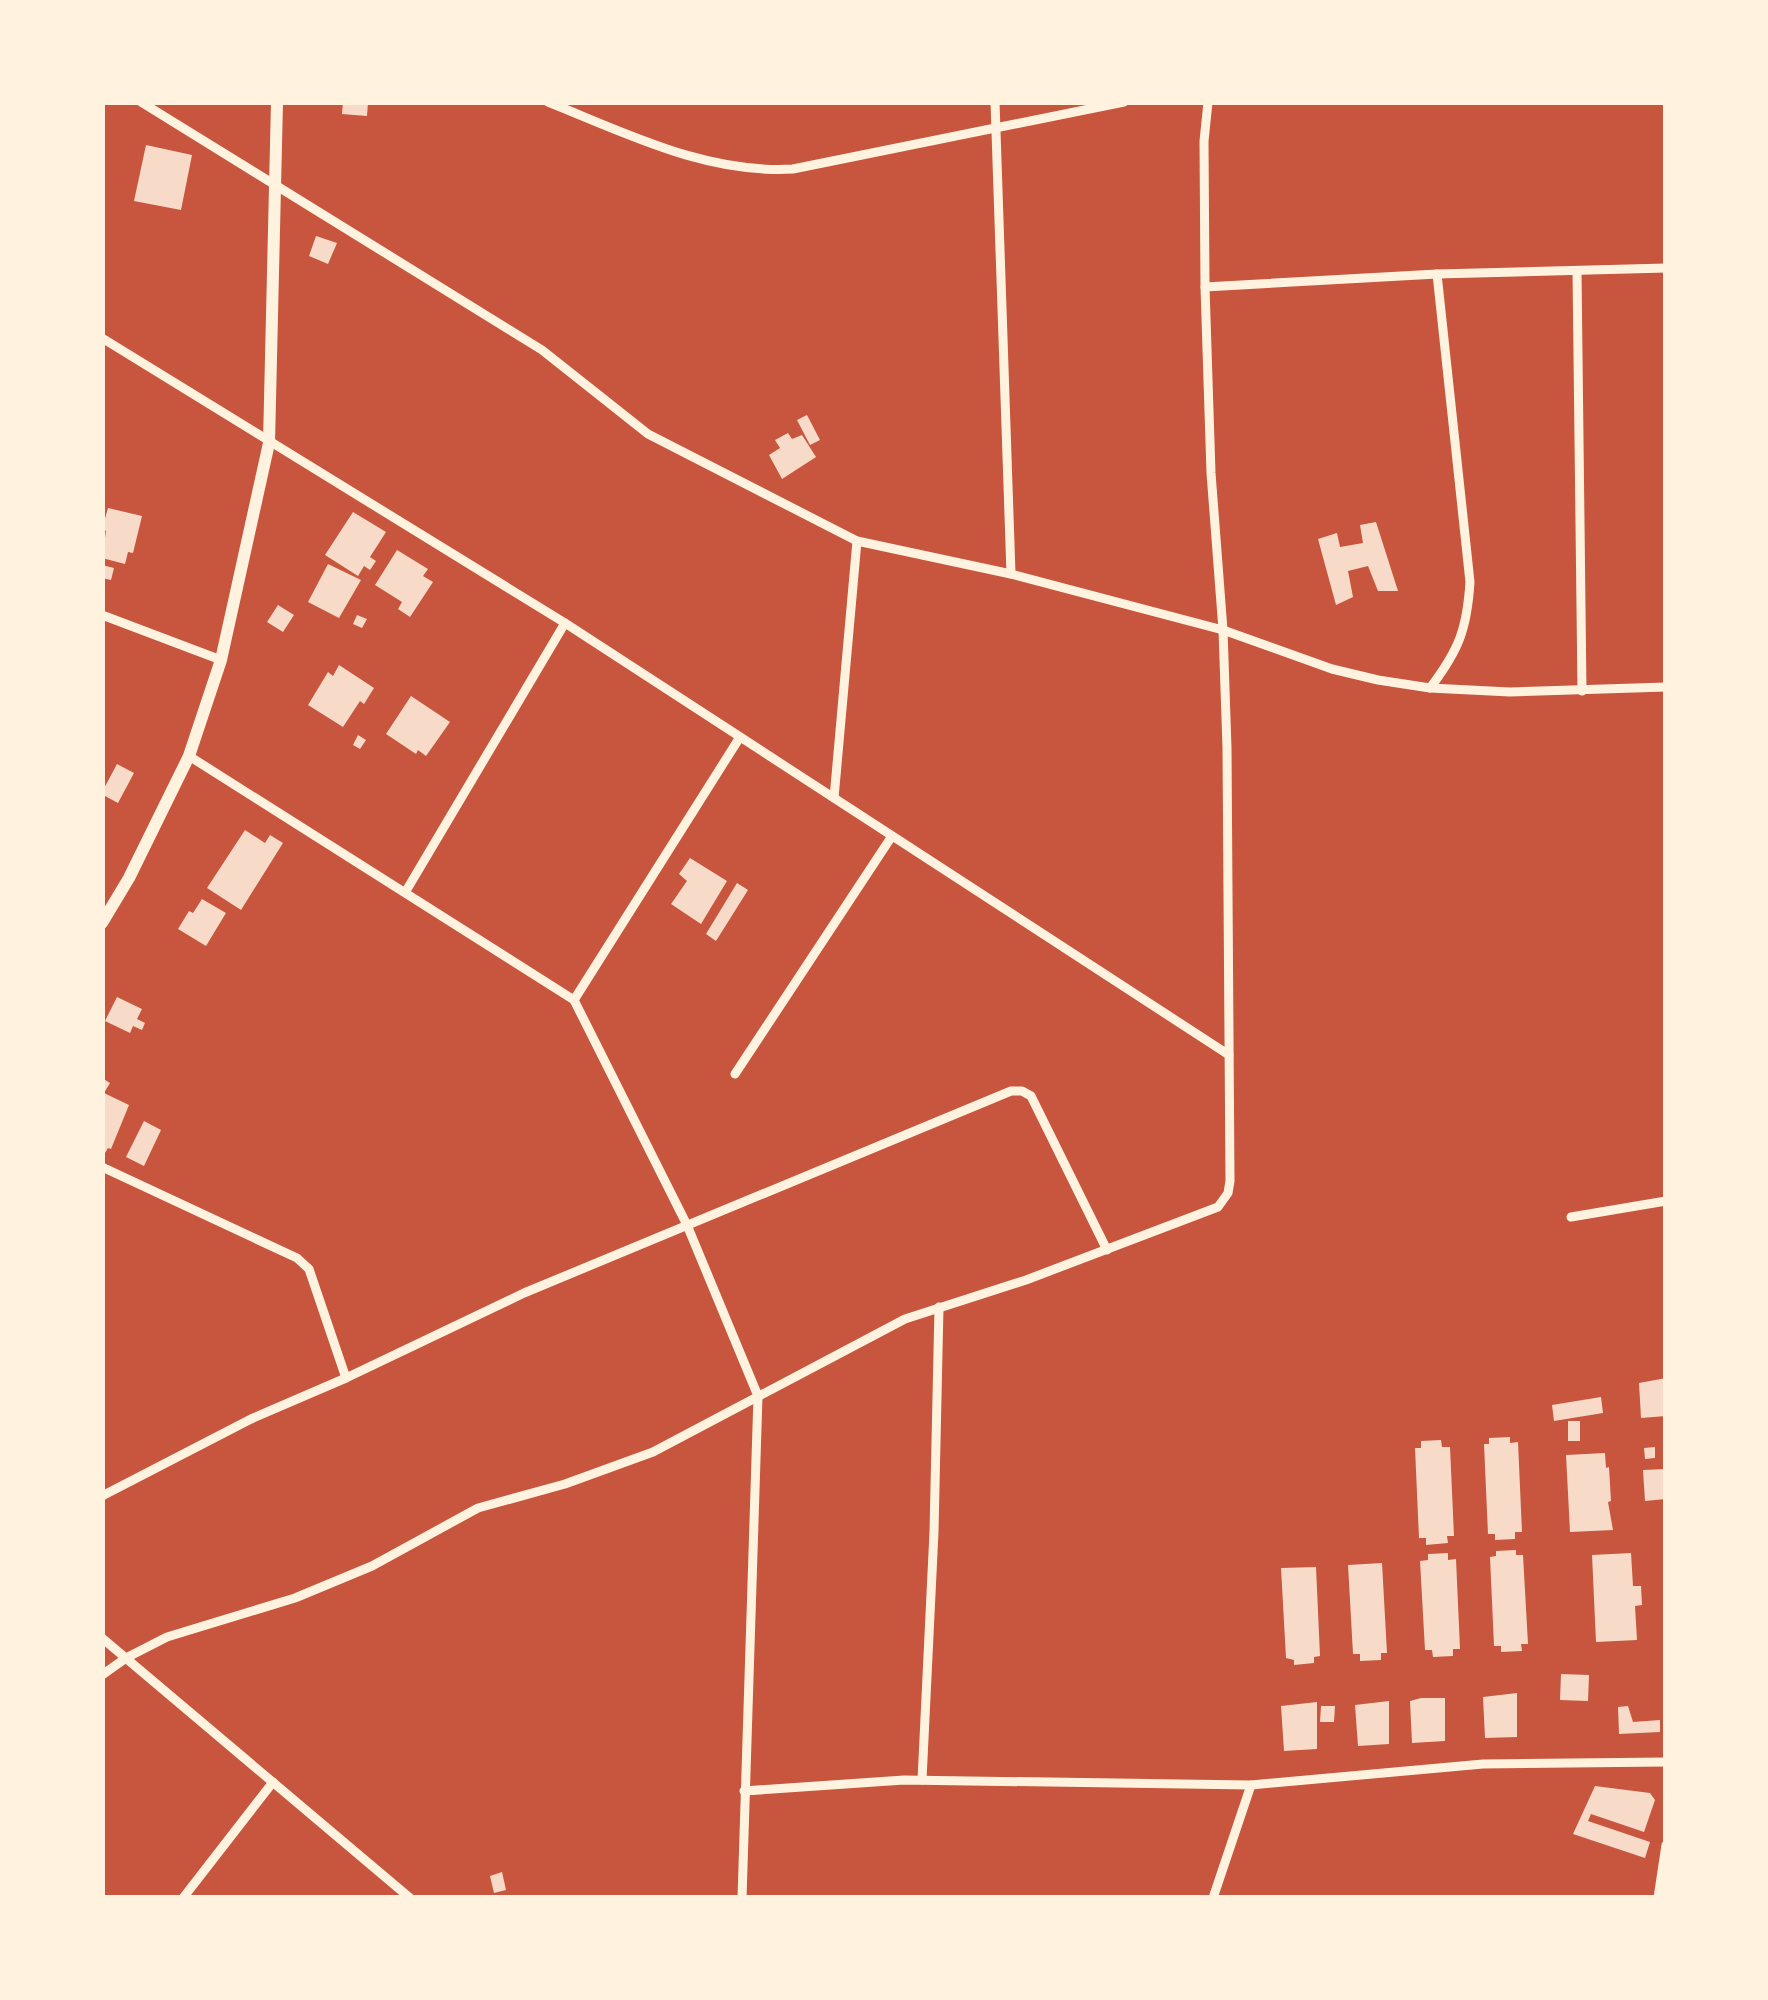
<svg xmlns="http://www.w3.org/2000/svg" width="1768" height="2000" font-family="Inter,sans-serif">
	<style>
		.building { fill: #f7dbc8 }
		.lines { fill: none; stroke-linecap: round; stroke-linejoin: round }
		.minor { stroke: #fff3e0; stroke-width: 9 }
		.secondary { stroke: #fff3e0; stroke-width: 12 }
	</style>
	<rect width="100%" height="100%" fill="#c8553d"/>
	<g class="building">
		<path d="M343,102H368L367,116L342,114Z"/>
		<path d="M146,145L192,155L181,210L134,201Z"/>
		<path d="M316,236L337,243L328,264L309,256Z"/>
		<path d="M807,415L820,440L810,445L797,420Z"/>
		<path d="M788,433L792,439L802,435L816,457L782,479L769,455L780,448L775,440Z"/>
		<path d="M108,508L142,516L133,553L128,552L125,564L102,558L106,531L102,529Z"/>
		<path d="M353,512L386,532L370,557L376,561L370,570L364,566L358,576L325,555Z"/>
		<path d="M1376,522L1398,591H1378L1368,566L1348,571L1353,597L1336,605L1318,539L1337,533L1340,547L1363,543L1360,525Z"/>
		<path d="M397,550L428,569L423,576L433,582L410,617L398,609L402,602L375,585Z"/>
		<path d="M328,564L361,580L339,618L308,602Z"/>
		<path d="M102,565L114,568L111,580L102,578Z"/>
		<path d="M278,605L294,615L283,632L267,622Z"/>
		<path d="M357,615L367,619L362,628L353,624Z"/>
		<path d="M339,665L374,688L364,704L360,701L343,727L308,705L328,672L333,676Z"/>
		<path d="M411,696L450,722L426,756L418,750L416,754L386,734Z"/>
		<path d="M358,735L366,740L360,749L353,745Z"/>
		<path d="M117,764L134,773L118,803L105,796L102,800V792Z"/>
		<path d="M245,830L265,843L270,835L283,843L241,910L207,888Z"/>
		<path d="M690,858L727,881L701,924L671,904L687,881L679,874Z"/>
		<path d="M737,883L748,890L716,941L706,934Z"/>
		<path d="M202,899L226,913L206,946L178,929L189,911L193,913Z"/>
		<path d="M117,997L142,1009L137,1019L145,1023L142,1030L133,1026L130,1033L105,1021Z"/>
		<path d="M102,1078L110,1083L104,1093L129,1105L111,1149L108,1148L102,1158Z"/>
		<path d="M144,1121L161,1130L144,1166L126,1157Z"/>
		<path d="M1666,1378V1416L1641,1418L1639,1383Z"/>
		<path d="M1601,1397L1603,1413L1554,1421L1552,1405Z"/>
		<rect x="1568" y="1421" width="12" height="20"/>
		<path d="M1510,1437V1443L1518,1442L1522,1532H1515V1539L1495,1540V1534H1488L1484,1444H1489V1438Z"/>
		<path d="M1441,1440L1442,1447H1450L1454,1536H1447L1448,1543L1426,1545V1538H1419L1415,1448H1421V1441Z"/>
		<path d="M1655,1447V1458L1645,1459L1644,1448Z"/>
		<path d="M1605,1453L1606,1468L1609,1467L1611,1501L1608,1502L1613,1530L1570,1532L1566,1455Z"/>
		<path d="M1666,1469V1499L1645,1501L1643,1470Z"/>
		<path d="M1516,1550V1555H1523L1528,1644H1521L1522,1651L1501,1652V1646H1494L1490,1557L1496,1556V1551Z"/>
		<path d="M1448,1553V1560L1456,1559L1460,1649H1453V1656L1433,1657L1432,1650H1425L1420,1561L1428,1560V1554Z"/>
		<path d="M1631,1553L1633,1586H1641L1642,1605L1635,1606L1637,1640L1596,1642L1592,1555Z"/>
		<path d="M1382,1563L1387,1653H1381V1660L1360,1661V1654H1353L1348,1565Z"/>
		<path d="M1316,1567L1320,1656L1314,1657V1663L1294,1665V1660L1286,1658L1281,1568Z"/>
		<path d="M1561,1674L1589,1675L1588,1701L1560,1700Z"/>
		<path d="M1517,1693V1737L1485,1738L1483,1697Z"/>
		<path d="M1421,1698H1445V1741L1412,1743L1410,1701Z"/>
		<path d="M1389,1701V1744L1358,1746L1355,1705Z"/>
		<path d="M1317,1702V1749L1284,1751L1281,1706Z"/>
		<path d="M1321,1706H1335L1334,1722H1320Z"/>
		<path d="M1628,1706L1633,1722L1660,1720V1732L1619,1734L1618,1707Z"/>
		<path d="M1595,1786L1650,1793L1655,1800L1644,1832L1591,1814L1588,1821L1650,1842L1645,1858L1573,1834Z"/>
		<path d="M502,1872L506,1890L494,1893L490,1876Z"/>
	</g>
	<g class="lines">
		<g class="minor">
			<path d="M141,102L542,350L648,434L857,541L1011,574L1223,630L1332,669L1378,680L1430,688L1510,692L1666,687"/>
			<path d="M548,102C628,134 706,174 793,169L1124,102"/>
			<path d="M995,102L1011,574"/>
			<path d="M1577,271L1582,691"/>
			<path d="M1205,287L1437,274L1666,268"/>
			<path d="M102,338L565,623L1229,1055"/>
			<path d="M102,615L221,660"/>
			<path d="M1430,688C1459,650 1467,629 1470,582L1437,274"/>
			<path d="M740,737L574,1000L687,1225L758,1396L742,1898"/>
			<path d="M189,756L574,1000"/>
			<path d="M834,798L857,541"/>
			<path d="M406,891L565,623"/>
			<path d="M735,1074L892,836"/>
			<path d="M102,1167L297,1258L309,1269L346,1378"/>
			<path d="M1571,1217L1666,1201"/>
			<path d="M102,1496L251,1419L346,1378L524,1293L1011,1091H1022L1031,1096L1107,1250"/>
			<path d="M102,1638L410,1898"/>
			<path d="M102,1675L126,1658L167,1637L295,1598L372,1566L478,1508L565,1484L653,1452L905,1319L1026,1280L1218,1207L1228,1193L1230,1181L1227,748L1223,630L1211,473L1205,287L1204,141L1208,102"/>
			<path d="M922,1780L934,1532L939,1307"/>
			<path d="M744,1791L904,1780L1251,1785L1483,1764L1666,1762"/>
			<path d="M183,1898L273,1782"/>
			<path d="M1213,1898L1251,1785"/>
			<path d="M1658,1898L1666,1845"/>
		</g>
		<path class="secondary" d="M102,923L129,878L189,756L221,660L269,443L277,102"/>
	</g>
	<rect width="1768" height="2000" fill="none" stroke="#fff3e0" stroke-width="210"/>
</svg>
